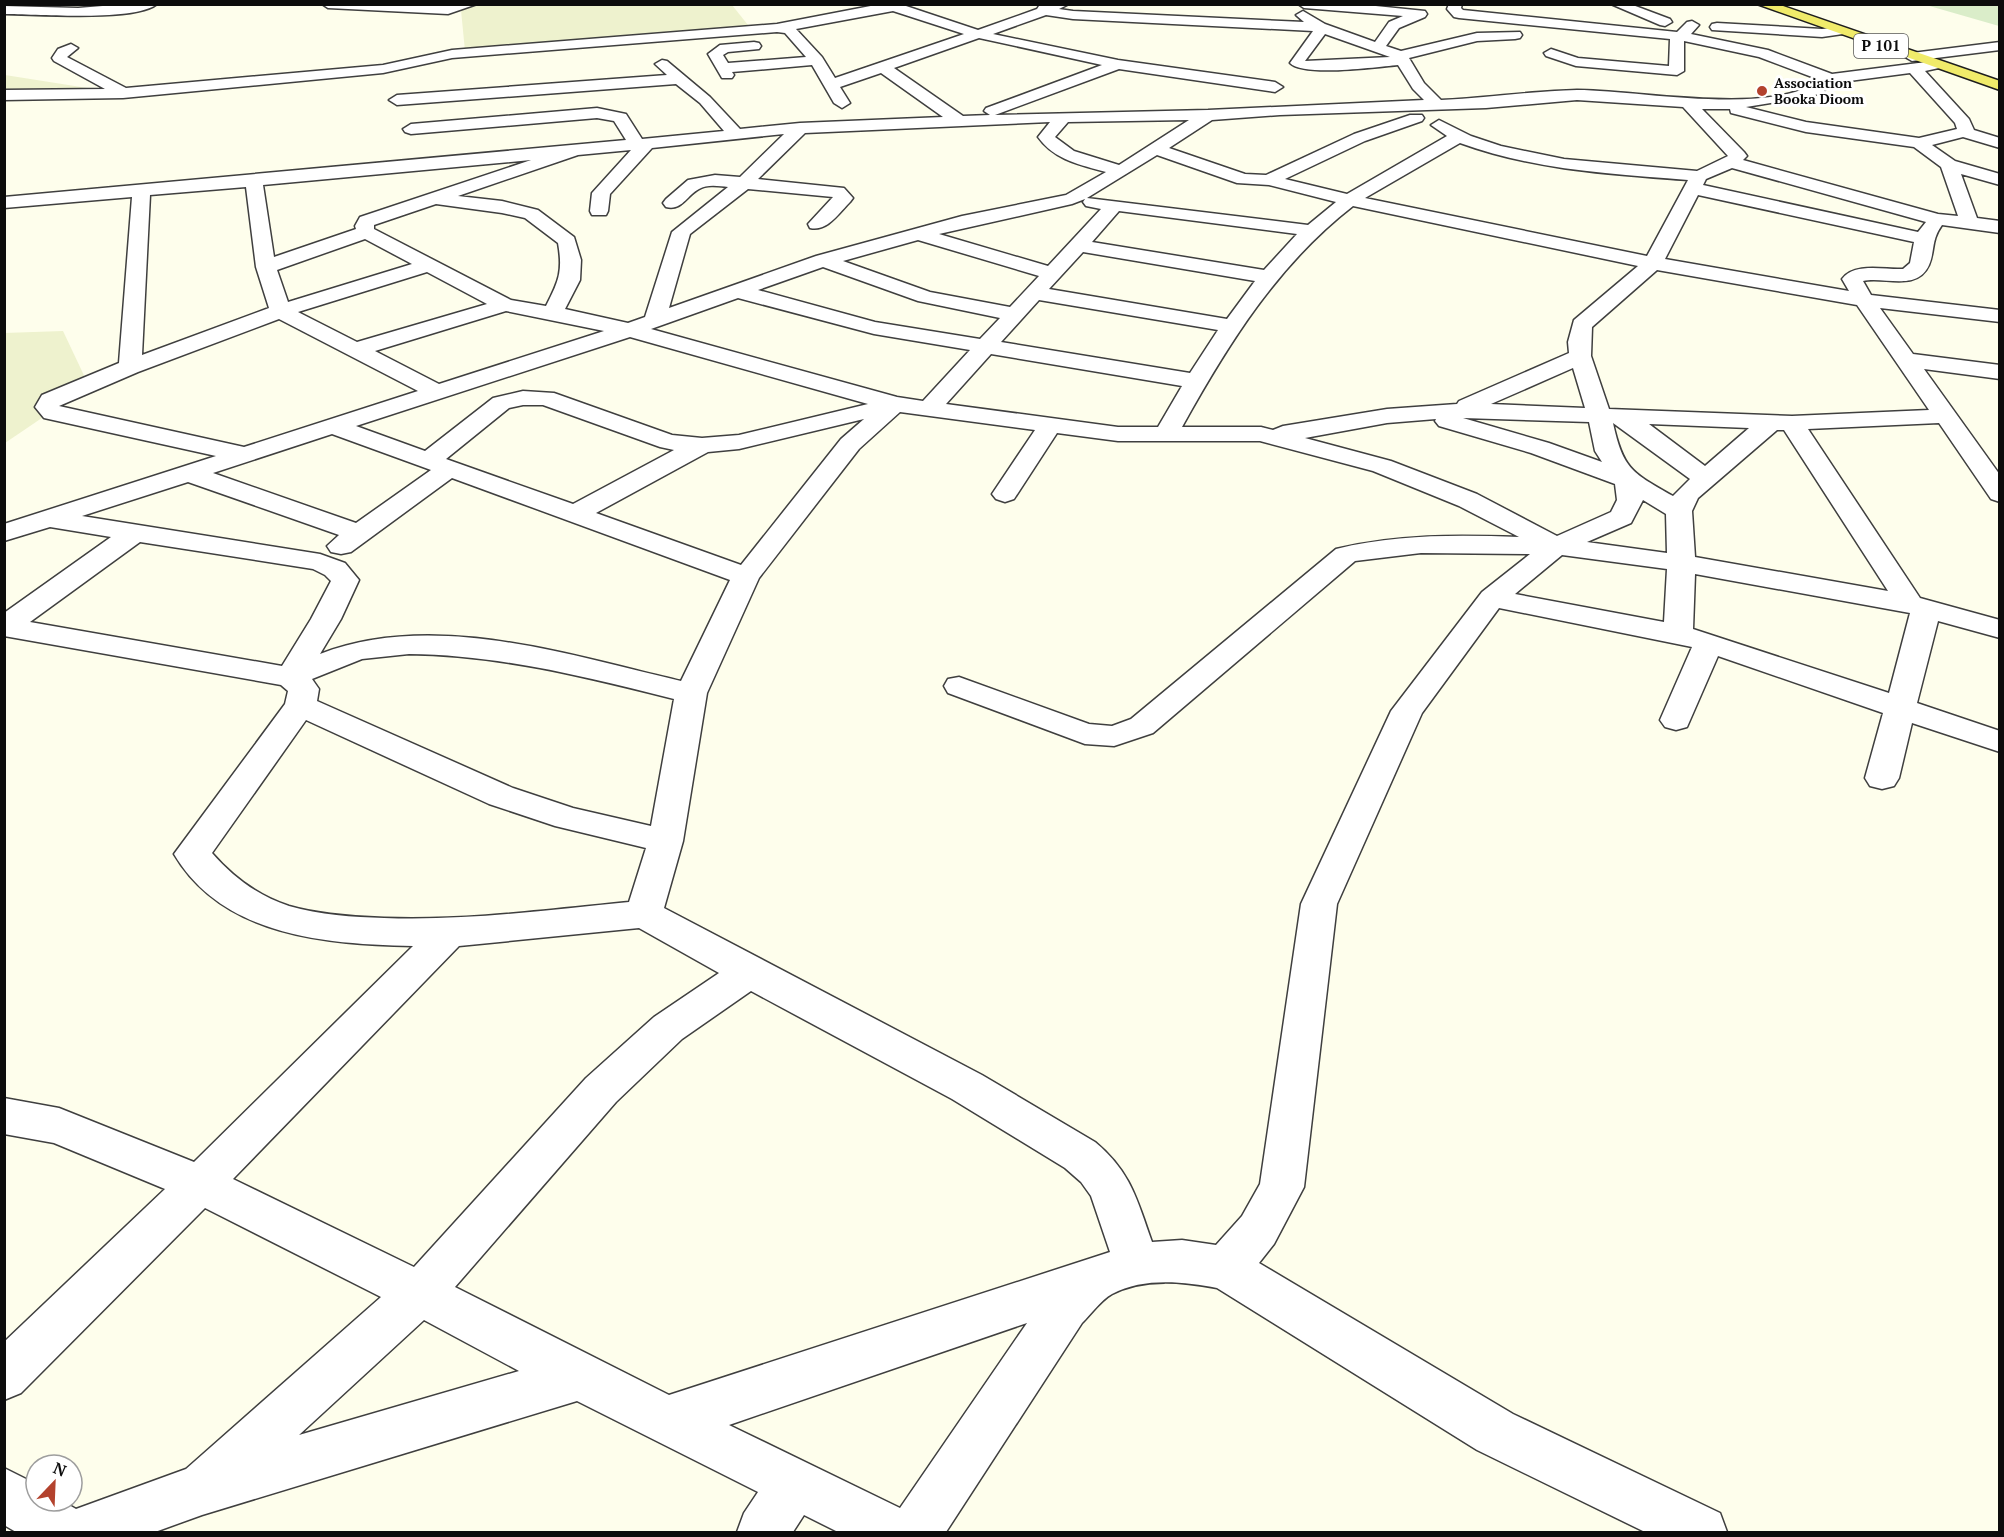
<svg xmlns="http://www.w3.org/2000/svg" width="2004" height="1537" font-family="'PT Serif',serif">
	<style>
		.farmland { fill: #eef2ce }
		.pitch { fill: #daedc9 }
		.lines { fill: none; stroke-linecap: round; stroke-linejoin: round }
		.minor-casing { stroke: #3f3f3f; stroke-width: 3 }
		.major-casing { stroke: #1d1d1d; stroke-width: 3 }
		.minor { fill: #fff; fill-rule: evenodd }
		.major { fill: #f0eb6a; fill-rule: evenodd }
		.poi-dot { fill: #b3422d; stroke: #fff; stroke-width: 2 }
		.labels { text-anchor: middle; stroke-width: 6; stroke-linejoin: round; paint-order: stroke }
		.far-poi-label { font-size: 14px; font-weight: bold; fill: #0c0c0c; stroke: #fff; text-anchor: start }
		.shield { fill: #fff; stroke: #555; stroke-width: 1.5 }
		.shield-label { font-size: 15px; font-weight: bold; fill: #0c0c0c }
	</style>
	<rect width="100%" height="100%" fill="#fefeec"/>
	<g class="farmland">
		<path d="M480,4L732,5L752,30L465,51L461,10Z"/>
		<path d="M5,75L100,90L5,91Z"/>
		<path d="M63,331L89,386L5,443L4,333Z"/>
	</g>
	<path class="pitch" d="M1926,5H1999V26Z"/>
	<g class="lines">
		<defs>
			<g id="minor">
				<path d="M127,4H157C135,22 36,14 4,14V6L78,8Z"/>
				<path d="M322,4H477L448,14L328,8Z"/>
				<path d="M881,4H900L978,30L1037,9L1039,6L1069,4L1059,9L1073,11L1304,22L1296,15L1303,11L1325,24L1375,42L1389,22L1403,16L1304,8L1298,4H1356L1425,11L1427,14L1425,17L1399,28L1386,46L1401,51L1477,33L1520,32L1522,35L1520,38L1515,39L1477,41L1409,58L1424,83L1441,100C1486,98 1532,91 1577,90C1638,90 1771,117 1820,80L1759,57L1684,41V71L1677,75L1576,66L1546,56L1544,53L1551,49L1578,58L1669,66L1670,39L1459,18L1454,17L1447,9L1449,4H1462L1461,8L1463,10L1677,32L1687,22L1692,21L1699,25L1691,34L1768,50L1832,74L1934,61L1939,62L1941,65L1939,68L1925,71L1969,119L1974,130L2000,138V148L1963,137L1932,145L1955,161L2000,174V185L1961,174L1977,218L2000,221V233L1942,225C1931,240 1935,251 1929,265C1917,292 1884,276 1863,281L1871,295L2000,310V322L1880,308L1913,354L2000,365V379L1924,369L2000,475V502L1991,499L1939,423L1808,429L1920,598L2000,620V638L1938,621L1917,703L2000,731V752L1912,723L1899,778L1894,786L1882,789L1870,786L1865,778L1883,713L1718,656L1687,727L1676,730L1665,727L1660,720L1692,647L1499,608L1422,713L1337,904L1304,1187L1274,1244L1259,1263L1513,1414L1720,1513L1727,1532H1645L1477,1450L1217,1288C1184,1282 1144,1277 1112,1294C1101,1300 1091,1314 1082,1323L946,1532H838L804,1515L793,1532H737L744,1513L758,1492L577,1401L202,1515L155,1532H16L4,1525V1468L36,1484V1501H62L76,1509L186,1469L381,1297L205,1208L21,1393L4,1400V1342L165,1189L54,1143L4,1134V1098L59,1108L194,1162L413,946C327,944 223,937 174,854L285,704L288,691L281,685L4,636V613L111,537L50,527L4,541V524L216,456L44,418L35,407L42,395L119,363L132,197L4,208V197L626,140L614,121L597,118L411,134L405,132L403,129L411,124L597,108L626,114L642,139L724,131L700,103L676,84L397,105L389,100L397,95L667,75L655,64L662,60L667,61L710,97L740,129L800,123L943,117L881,73L840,87L850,103L842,108L834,103L812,65L732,72L734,75L732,78H722L708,54L720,45L754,42L759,43L761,46L759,49L728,52L723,55L728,63L806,57L785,33L777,32L452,58L383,73L123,98L4,100V90L105,89L54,61L52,58L58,49L71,44L78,48L67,57L126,88L383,65L452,50L777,24ZM893,11L964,34L835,78L822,57L796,29ZM1046,15L1073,19L1313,31L1290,63C1303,77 1377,67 1398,65L1413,89L1424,100L1208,110L995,115L1119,69L1275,92L1283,87L1275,82L1118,60L993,34ZM1325,34L1390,57L1305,61ZM979,38L1102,65L986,108L984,111L990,115L963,116L894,68ZM1910,73L1955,123L1957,129L1919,138L1806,122L1746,107L1809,97L1821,93L1834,83ZM1577,100L1683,107L1728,156L1697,171L1564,159L1501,146L1471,136L1439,120L1431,125L1447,136L1347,194L1285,179L1365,141L1422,121L1424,118L1422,115H1410L1354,134L1266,175L1245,174L1169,148L1212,120L1280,115L1486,108ZM1702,109H1730L1731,113L1806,132L1914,147L1941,167L1958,216L1938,214L1743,160L1747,156L1744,152ZM1189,120L1119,165L1074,151L1055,137L1068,122ZM1050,122L1038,137C1054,160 1081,165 1106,172L1066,195L962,216L816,256L669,308L690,234L748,189L833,197L808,224L810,228C827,232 839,213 850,202L853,198L844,188L758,179L805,133ZM784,134L740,177L715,175L688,180L666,199L663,203L666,207C682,211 686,196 699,189C707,184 719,186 728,187L672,232L645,317L628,323L565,309L580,280L581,260L574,237L538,210L502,201L458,196L578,155L631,150L592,193L590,211L592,215H606L608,211L610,194L652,148ZM1460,143C1534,170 1610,174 1688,180L1647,256L1365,198ZM1157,155L1237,183L1269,185L1336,202L1308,225L1087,198ZM531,160L360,217L355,226L356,229L274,257L263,185ZM1732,168L1926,222L1918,232L1703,185L1706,179ZM246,187L256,267L269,308L142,355L150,195ZM1698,195L1914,242L1910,263L1903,269C1885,270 1854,262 1842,279L1849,291L1665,259ZM1085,199L1083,202L1086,206L1101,209L1048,266L939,234L1072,204ZM436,204L502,213L525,218L558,243C563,271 559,281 546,306L511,300L374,229V225ZM1353,206L1638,266L1574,320L1568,342L1569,353L1459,401L1457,404L1387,409L1283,426L1273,430L1261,427H1182C1228,344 1278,264 1353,206ZM1119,211L1297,234L1264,270L1092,242ZM365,239L412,264L288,302L277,270ZM918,240L1039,276L1010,307L930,292L843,261ZM1083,252L1255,281L1227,319L1049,289ZM823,267L918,301L1000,318L980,339L875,322L758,290ZM1657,270L1857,305L1929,410L1792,416L1609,409L1591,356L1592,327ZM427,272L487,304L357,342L298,312ZM738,298L874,334L970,350L923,401L897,397L651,329ZM1039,300L1218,330L1190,373L1001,342ZM506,311L604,331L439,384L375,351ZM279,319L418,391L244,447L59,406L138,372ZM630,337L868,404L739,435L702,438L672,435L554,393L523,391L493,398L425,451L356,426ZM991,354L1182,386L1158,427H1118L946,404ZM1573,368L1585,408L1491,404ZM523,405H543L660,447L674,450L573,504L446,459L509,408ZM900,412L1035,430L992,494L996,499L1005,502L1014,499L1057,433L1118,441H1260L1373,471L1459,506L1519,537C1457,535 1397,534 1336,549L1131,719L1112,726L1089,724L959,677L948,679L944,686L948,693L1085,744L1114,746L1153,733L1355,561L1421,553L1530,554L1482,592L1391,711L1301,904L1260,1184L1242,1216L1216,1245L1182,1240L1152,1242C1137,1200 1131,1172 1095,1142L982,1075L664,908L683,841L707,693L759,578L859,449ZM1463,418L1589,422L1595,451L1602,462L1549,443ZM864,419L841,439L741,565L596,513L708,452L739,449ZM1436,419L1435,421L1439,426L1531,453L1615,484L1617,500L1611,512L1557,536L1477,494L1391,461L1305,438L1387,423ZM1613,423L1690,479L1673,496C1633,473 1623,470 1613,423ZM1649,424L1749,428L1705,466ZM1777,430H1784L1888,591L1695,557L1692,511L1698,498ZM332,434L431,470L356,523L213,473ZM452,478L730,580L681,681C569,655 433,610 320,654L341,619L359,580L345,563L320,554L82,516L188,482L339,535L327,546L331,552L341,554L351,552ZM1643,500L1666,514L1667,553L1587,542L1631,523ZM140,542L313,569L325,575L331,581L311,619L282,666L30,622ZM1562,555L1667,569L1664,622L1515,594ZM1695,574L1910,613L1889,693L1693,629ZM409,654C500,655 586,677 674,699L651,826L573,808L513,788L317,701L319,689L312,679L362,659ZM306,720L489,804L555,826L646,848L629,902C548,910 466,921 384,918C353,917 320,915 289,906C258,896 233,877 212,853ZM639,928L719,973L654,1017L586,1078L414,1267L233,1179L459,946ZM751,991L952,1099L1065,1168L1081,1182L1091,1196L1110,1252L669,1395L455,1287L616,1102L682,1039ZM424,1320L519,1371L299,1435ZM1027,1323L900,1508L729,1425Z"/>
				<path d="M1611,4H1630L1670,19L1672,22L1665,26L1660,25Z"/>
				<path d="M1717,23L1822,29L1838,27L1845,31L1843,34L1822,37L1712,30L1710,27L1712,24Z"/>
				<path d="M2000,42V50L1912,61L1905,57L1912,53Z"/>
			</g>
			<path id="major" d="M1757,4H1777L2000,81V90Z"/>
		</defs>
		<use href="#minor" class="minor-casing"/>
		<use href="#major" class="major-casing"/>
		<use href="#minor" class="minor"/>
		<use href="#major" class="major"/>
	</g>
	<circle class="poi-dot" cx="1762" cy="91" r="6"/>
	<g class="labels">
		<g class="far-poi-label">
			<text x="1774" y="88">Association<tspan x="1774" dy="16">Booka Dioom</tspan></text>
		</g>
		<rect class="shield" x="1854" y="34" width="54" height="24" rx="4.5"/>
		<g class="shield-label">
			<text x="1881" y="51">P 101</text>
		</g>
	</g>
	<rect width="2004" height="1537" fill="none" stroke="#0c0c0c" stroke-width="12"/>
	<g transform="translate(54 1483) rotate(23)"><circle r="28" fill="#ffffff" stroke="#9e9e9e" stroke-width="1.5"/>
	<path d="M0-4.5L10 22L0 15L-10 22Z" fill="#b3422d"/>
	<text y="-9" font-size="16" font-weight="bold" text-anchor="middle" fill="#0c0c0c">N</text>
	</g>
</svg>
